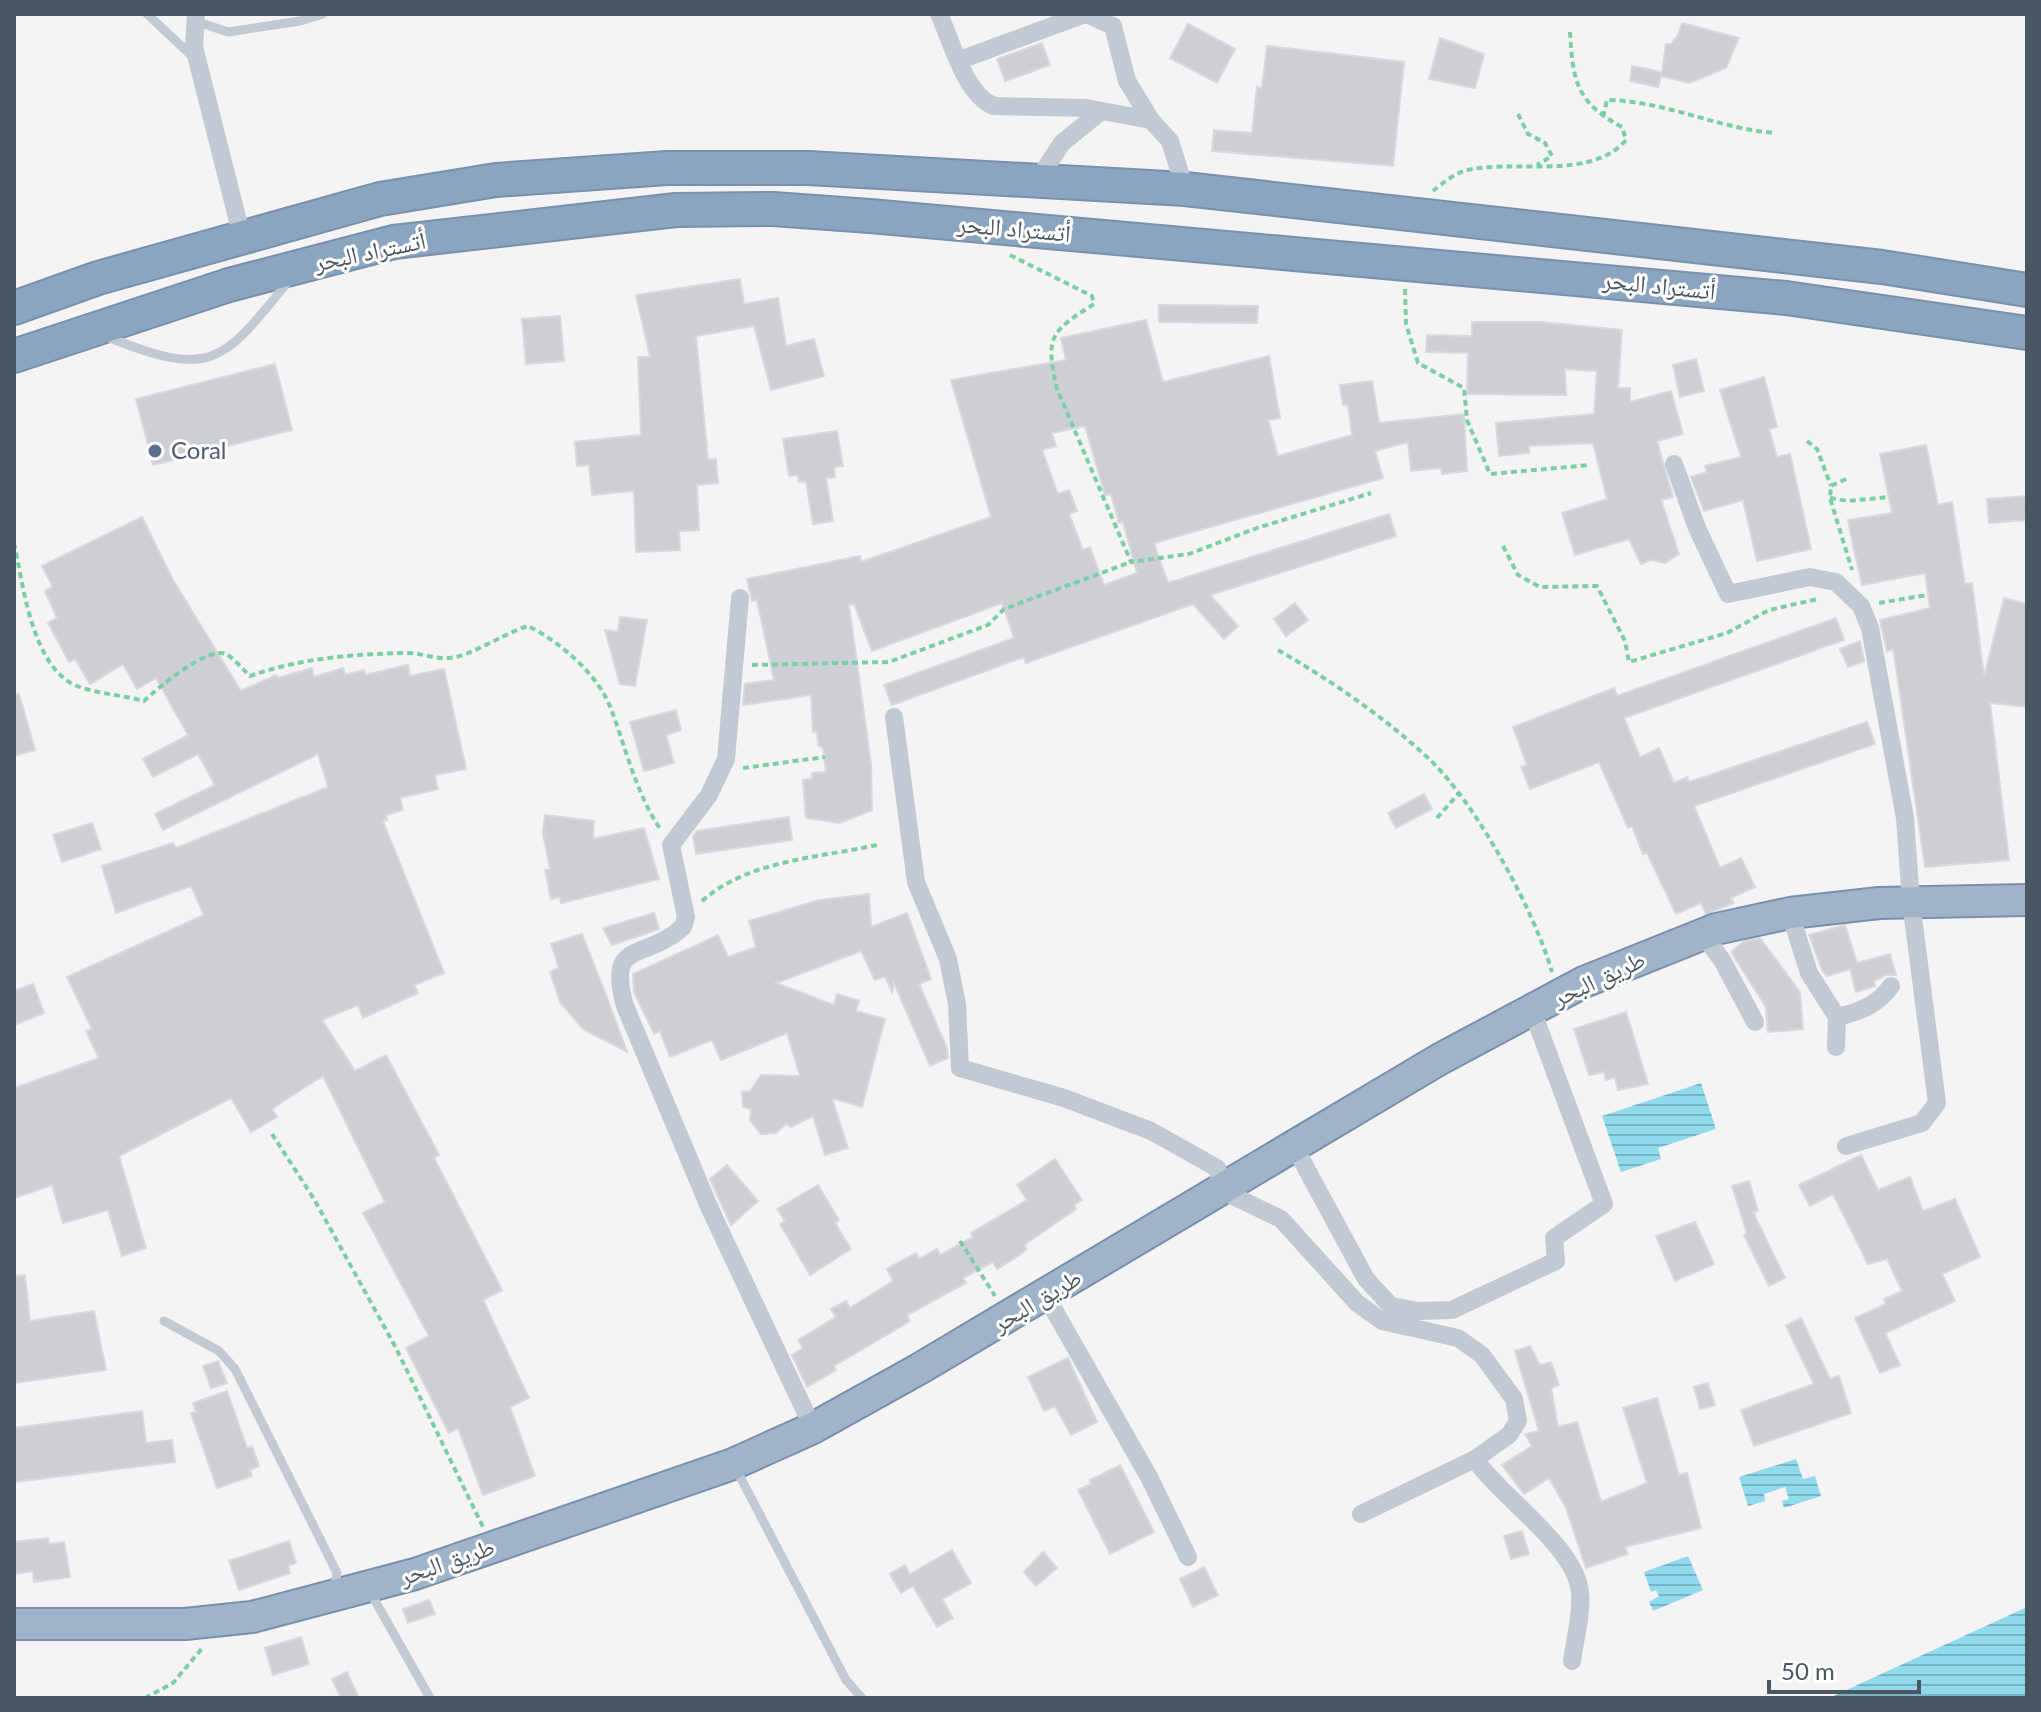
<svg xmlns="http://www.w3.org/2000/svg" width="2041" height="1712" font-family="Lato,'Noto Naskh Arabic',sans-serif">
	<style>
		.water { fill: url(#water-rules) }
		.building { fill: #cdcfd5; stroke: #d7d9de; stroke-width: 2; fill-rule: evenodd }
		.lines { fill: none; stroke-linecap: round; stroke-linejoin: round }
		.trunk-casing { stroke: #7690ad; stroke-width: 34 }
		.motorway-casing { stroke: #7690ad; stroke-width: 36 }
		.path { stroke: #7ad0a6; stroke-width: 4; stroke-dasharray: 6 4; stroke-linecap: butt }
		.service { stroke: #c1cad2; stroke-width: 9 }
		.minor { stroke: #c1cad2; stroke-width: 18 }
		.trunk { stroke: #9fb4c9; stroke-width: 30 }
		.motorway { stroke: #8ba5c1; stroke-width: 32 }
		.service-dot { fill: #5c6f8a; stroke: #fff; stroke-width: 3 }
		.labels { text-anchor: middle; stroke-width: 6; stroke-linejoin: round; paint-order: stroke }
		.street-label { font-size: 24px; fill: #4a5661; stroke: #fff }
		.service-label { font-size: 24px; fill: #4e5e75; stroke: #fff; text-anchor: start }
	</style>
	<defs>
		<pattern id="water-rules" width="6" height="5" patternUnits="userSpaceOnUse" patternTransform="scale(2)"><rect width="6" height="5" fill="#90daee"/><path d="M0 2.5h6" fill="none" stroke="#78b4c4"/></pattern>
	</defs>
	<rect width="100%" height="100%" fill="#f5f3f3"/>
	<g class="water">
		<path d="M1701,1083L1716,1129L1658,1148L1661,1159L1621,1172L1602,1116Z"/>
		<path d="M1796,1459L1803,1479L1815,1476L1821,1496L1784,1508L1782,1501L1789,1499L1785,1487L1764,1494L1765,1501L1748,1506L1739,1477Z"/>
		<path d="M1688,1556L1703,1590L1653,1611L1649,1602L1659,1596L1656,1590L1651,1592L1644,1572Z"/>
		<path d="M2027,1607V1698H1829Z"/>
	</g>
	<g class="building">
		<path d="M1682,23L1739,38L1726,68L1689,83L1661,76L1658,87L1630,81L1632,66L1662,72L1666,44H1671L1678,35Z"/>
		<path d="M1188,24L1235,49L1217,83L1170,58Z"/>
		<path d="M1440,38L1484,54L1475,88L1429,79Z"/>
		<path d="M1042,43L1050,65L1005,81L997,59Z"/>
		<path d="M1267,46L1404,62L1393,166L1212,151L1214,130L1252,133L1257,87L1262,88Z"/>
		<path d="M740,279L744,304L778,298L786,346L814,339L824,376L771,390L754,326L696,336L708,460L716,459L718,483L697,485L699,530L679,531L680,550L636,552L634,491L592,495L589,465L577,466L575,442L641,435L638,357H650L636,295Z"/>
		<path d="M1159,305L1258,306L1257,323L1159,322Z"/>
		<path d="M560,316L564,361L526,364L522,319Z"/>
		<path d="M1146,320L1163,382L1269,356L1280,418L1268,420L1278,456L1352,435L1348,405H1343L1340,385L1372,381L1379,423L1464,414L1467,471L1442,474L1441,468L1411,471L1408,442L1375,451L1383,478L1154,543L1168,583L1389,514L1396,536L1210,595L1238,626L1224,639L1193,604L1026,663L1024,657L892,705L884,685L1014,638L1002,603L872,651L854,604L849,605L871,764L872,810L840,823L806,818L803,780L812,779V773L826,772L823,748L818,745L817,731L813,732L811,695L743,705L745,684L774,680L757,600L752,601L747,579L860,556L861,562L991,517L951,380L1066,360L1061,338ZM1085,426L1105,495L1111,494L1119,523L1123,522L1137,573L1104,585L1090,547L1083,550L1069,514L1077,511L1069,490L1058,494L1042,450L1056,446L1052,433Z"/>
		<path d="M1472,322H1541L1622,330L1618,388H1630V402L1671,391L1683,434L1657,441L1673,497L1661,500L1679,554L1665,563L1650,560L1641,564L1629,539L1575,555L1562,513L1607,499L1593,443L1529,446V453L1499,456L1496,423L1594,414L1597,371L1565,369L1566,395L1467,394L1468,353L1426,352L1427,335L1472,336Z"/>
		<path d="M1696,359L1704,391L1680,397L1673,365Z"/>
		<path d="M275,364L292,430L153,465L136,399Z"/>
		<path d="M1764,377L1777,427L1769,429L1777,457L1790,454L1811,549L1757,561L1743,500L1704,511L1691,477L1707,472L1705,466L1741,457L1720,390Z"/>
		<path d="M837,431L843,466L834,467L835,477L826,478L833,521L813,524L806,481L799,482L798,475L789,476L783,439Z"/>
		<path d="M1926,445L1938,505L1952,502L1965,584L1972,583L1984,677L2004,598L2027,604V707L1990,703L2009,860L1925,867L1896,667L1893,649L1887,652L1880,620L1930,608L1925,573L1862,585L1853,545L1848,520L1892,513L1880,454Z"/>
		<path d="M2027,496V520L1989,523L1987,499Z"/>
		<path d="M142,517L173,580L241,691L276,675L278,678L312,668L314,677L343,668L345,675L364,670L365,675L408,665L410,676L444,669L466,769L435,775L438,789L400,798L403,810L386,815L387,820L383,821L444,973L414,985L418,993L363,1018L358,1005L322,1020L355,1071L386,1055L439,1155L434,1158L502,1290L483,1300L529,1398L510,1407L535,1476L483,1495L458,1428L449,1433L406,1348L429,1336L363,1213L385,1202L323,1076L285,1100L272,1109L277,1117L251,1132L231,1098L119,1156L146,1248L122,1256L108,1210L63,1223L52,1185L14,1198V1088L99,1058L86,1031L92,1029L67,977L204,915L191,886L116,913L102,866L173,843L176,848L328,787L318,754L163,830L155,814L215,785L198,754L153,777L143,759L188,735L156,678L137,689L123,664L90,684L75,659L69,662L48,623L57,618L45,591L53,587L42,566Z"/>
		<path d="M1295,603L1308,620L1286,636L1274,619Z"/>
		<path d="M620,617L647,620L635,686L620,684L605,630L618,632Z"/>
		<path d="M1836,618L1844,640L1624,718L1640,757L1659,748L1674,783L1687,777L1689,782L1867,722L1875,744L1694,806L1720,868L1741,858L1755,887L1731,898L1734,903L1706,914L1701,903L1676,914L1647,853L1643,854L1632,826L1628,828L1599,762L1530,789L1521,767L1527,765L1513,727L1614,688L1617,696Z"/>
		<path d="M1860,641L1864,661L1848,667L1840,649Z"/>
		<path d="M14,694H19L35,750L14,756Z"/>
		<path d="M676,710L681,730L666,735L674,763L644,771L630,722Z"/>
		<path d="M1424,794L1432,809L1396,828L1388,813Z"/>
		<path d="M545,815L594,821L593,839L644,828L659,879L561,903L560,897L551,899L545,870L550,869L543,833Z"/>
		<path d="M789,817L792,840L696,854L693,836L697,831Z"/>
		<path d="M92,823L101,849L62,862L53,835Z"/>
		<path d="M869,894L871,927L907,913L931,979L919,984L947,1048L948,1058L930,1066L894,983L892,992L885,976L875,980L861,951L776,983L834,1005L837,994L859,1001L856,1011L885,1019L862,1107L832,1098L848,1148L825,1155L813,1116L791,1127L786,1124L776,1133L761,1134L750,1120L751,1109L743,1107L742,1092L750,1091L761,1075L800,1076L787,1033L721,1060L712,1040L670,1057L660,1031L654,1034L634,992L633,974L718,935L728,957L756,947L749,921L819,900Z"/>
		<path d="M654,913L659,929L612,945L603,928Z"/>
		<path d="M1845,925L1857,963L1890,954L1896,975H1886L1874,981L1875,986L1856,992L1850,969L1827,976L1823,972L1809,935Z"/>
		<path d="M582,934L606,995L627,1052L583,1029L560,1002L550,972L559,968L551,944Z"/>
		<path d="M1760,938L1800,992L1803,1029L1768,1032L1766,1007L1731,952L1743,942Z"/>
		<path d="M33,984L44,1013L14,1025V991Z"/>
		<path d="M1626,1012L1648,1084L1618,1090L1615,1077L1606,1080L1604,1072L1589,1075L1574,1029Z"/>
		<path d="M1861,1155L1878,1190L1910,1177L1923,1211L1955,1199L1980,1257L1942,1274L1955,1301L1885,1333L1900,1365L1880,1373L1855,1318L1886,1304L1884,1299L1902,1291L1887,1259L1868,1264L1833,1194L1810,1206L1799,1185Z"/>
		<path d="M1055,1159L1082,1200L1074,1205L1076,1209L1024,1245L1027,1249L1018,1256L997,1269L993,1262L963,1278L966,1283L907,1315L910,1321L834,1366L836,1370L807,1387L792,1355L803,1348L798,1340L836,1317L831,1309L846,1301L850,1308L893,1281L887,1269L916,1253L919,1259L937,1249L940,1255L973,1237L971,1233L1027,1200L1017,1185Z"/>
		<path d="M727,1165L758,1201L731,1225L710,1179Z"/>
		<path d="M1749,1181L1758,1211L1753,1212L1785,1278L1769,1286L1744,1235L1747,1233L1732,1186Z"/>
		<path d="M818,1185L839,1220L835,1223L851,1249L810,1275L780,1224L785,1221L777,1209Z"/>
		<path d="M1695,1222L1714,1264L1675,1281L1656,1236Z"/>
		<path d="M25,1275L30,1321L94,1311L106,1370L14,1383V1276Z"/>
		<path d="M1801,1318L1830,1379L1839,1376L1851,1413L1754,1446L1741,1410L1814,1384L1786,1326Z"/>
		<path d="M1530,1346L1540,1365L1551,1362L1559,1385L1551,1388L1558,1427L1577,1422L1601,1502L1647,1483L1623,1408L1657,1398L1679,1475L1687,1473L1701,1528L1625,1547L1628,1554L1586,1568L1566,1508L1549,1478L1524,1494L1502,1465L1532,1446L1525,1434L1539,1431L1515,1351Z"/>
		<path d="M1068,1358L1097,1422L1071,1435L1055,1406L1044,1411L1028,1377Z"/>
		<path d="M218,1361L227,1383L211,1388L203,1366Z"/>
		<path d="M1708,1383L1715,1405L1700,1409L1694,1387Z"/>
		<path d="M227,1391L247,1448L252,1446L259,1466L250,1470L252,1476L217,1488L191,1413L196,1412L193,1403Z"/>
		<path d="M142,1411L146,1443L172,1440L175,1462L14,1482V1428Z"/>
		<path d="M1120,1465L1154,1532L1110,1554L1078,1490L1091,1484L1090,1480Z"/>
		<path d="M1522,1531L1529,1554L1511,1559L1504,1536Z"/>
		<path d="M48,1538L49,1544L64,1542L70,1577L34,1582L33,1571L14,1574V1542Z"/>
		<path d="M289,1541L296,1563L288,1566L290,1573L239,1590L229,1561Z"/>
		<path d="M952,1550L971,1583L942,1599L953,1618L937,1627L913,1586L901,1593L890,1574L905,1565L910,1574Z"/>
		<path d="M1043,1552L1057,1568L1036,1586L1024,1572Z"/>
		<path d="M1204,1567L1218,1595L1193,1607L1180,1579Z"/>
		<path d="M429,1600L435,1614L408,1623L403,1609Z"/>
		<path d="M301,1637L309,1664L273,1675L265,1648Z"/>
		<path d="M347,1672L359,1698H341L332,1679Z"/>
	</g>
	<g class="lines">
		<defs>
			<path id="trunk" d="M14,1624H185L252,1617L415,1574L733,1464L813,1428L919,1369L1440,1059L1584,982L1716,929L1790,913L1879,903L2027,900"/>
			<g id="motorway">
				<path d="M14,308L98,278L380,199L496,180L667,168H808L1185,189L1882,267L2027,290"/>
				<path d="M14,356L229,285L394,242L676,210L773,209L870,216L1786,298L2027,333"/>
			</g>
		</defs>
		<use href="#trunk" class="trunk-casing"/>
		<use href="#motorway" class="motorway-casing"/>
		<g class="path">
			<path d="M1518,114L1528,134L1545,143L1552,156L1537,165"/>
			<path d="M1603,117L1607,100C1667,101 1718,129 1776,133"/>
			<path d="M1433,191C1441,184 1454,174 1464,171C1511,158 1590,182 1626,140L1622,127C1576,102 1573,82 1570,32"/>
			<path d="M1010,255L1092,296L1094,304C1050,332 1045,336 1057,389L1131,562L1189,554L1257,528L1371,493"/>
			<path d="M1405,289L1406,324L1418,363L1464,388L1467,420L1490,474L1590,465"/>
			<path d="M1807,441L1817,449L1831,486"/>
			<path d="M1846,479L1831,486L1830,498L1852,570"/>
			<path d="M1830,498L1848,501L1889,497"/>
			<path d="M14,543C23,584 32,668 77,686C98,694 123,695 144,701C158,688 207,646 226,654C234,658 243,670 250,676C301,658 353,654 407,653C421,653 435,659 449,658C472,656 504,633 528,626C560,642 598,674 611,709C626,748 636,794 661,830"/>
			<path d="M1503,546L1518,575L1540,587L1597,586L1625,641L1629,662L1727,633L1769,610L1818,599"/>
			<path d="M1879,603L1927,595"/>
			<path d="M1278,650C1330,680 1383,716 1427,757C1475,801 1534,910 1552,972"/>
			<path d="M752,665L889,662L988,625L1004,609L1131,562"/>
			<path d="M743,768L825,757"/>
			<path d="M1437,818L1459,793"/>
			<path d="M702,901C748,860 818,858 877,845"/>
			<path d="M272,1134L314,1199L396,1348L483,1527"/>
			<path d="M960,1241L995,1296"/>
			<path d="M145,1698L173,1683L204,1646"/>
		</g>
		<g class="service">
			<path d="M147,14L192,56"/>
			<path d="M195,21L228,32L300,21L323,14"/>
			<path d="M105,336C214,380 222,363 291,278"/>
			<path d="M164,1321L219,1351L235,1369L337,1573L334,1589"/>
			<path d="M735,1467L846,1680L862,1698"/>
			<path d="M369,1590L430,1698"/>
		</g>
		<g class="minor">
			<path d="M196,14L194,47L242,237"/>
			<path d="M939,14C952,42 965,95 994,106L1086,108L1151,120"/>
			<path d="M1087,14L1113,26L1127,81L1151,120L1170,141L1185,189"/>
			<path d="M960,60L1085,14"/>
			<path d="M1037,181L1062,143L1099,113"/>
			<path d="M1674,464L1697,528L1728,594L1810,577L1836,582L1861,606L1870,628L1905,818L1911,902L1937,1103L1922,1123L1846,1146"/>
			<path d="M740,598L726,759L709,795L671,845L686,917L683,927C644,962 606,938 625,1006L710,1209L813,1428"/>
			<path d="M894,717L916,882L948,959L957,1004L960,1068L1064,1098L1151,1131L1217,1168L1223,1191L1281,1219L1357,1303L1382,1321L1458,1338L1482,1355L1514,1399L1518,1421L1509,1435L1475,1459L1361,1514"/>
			<path d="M1790,913L1809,973L1837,1017L1836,1047"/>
			<path d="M1703,935L1722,960L1755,1022"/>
			<path d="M1837,1017C1859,1012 1878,1005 1891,986"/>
			<path d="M1294,1146L1366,1279L1391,1306L1419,1311L1452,1310L1556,1261L1554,1238L1604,1204L1532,1010"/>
			<path d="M1046,1296L1149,1477L1188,1557"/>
			<path d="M1475,1459C1500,1497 1577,1547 1580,1593C1582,1614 1575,1639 1572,1661"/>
		</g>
		<use href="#trunk" class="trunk"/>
		<use href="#motorway" class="motorway"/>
	</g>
	<circle class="service-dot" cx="155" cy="451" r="8"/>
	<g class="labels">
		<g class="street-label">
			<text transform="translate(1014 229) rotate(5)" y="8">أتستراد البحر</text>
			<text transform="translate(370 252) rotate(-12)" y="8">أتستراد البحر</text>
			<text transform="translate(1659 286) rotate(6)" y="8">أتستراد البحر</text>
			<text transform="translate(1599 979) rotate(-25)" y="8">طريق البحر</text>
			<text transform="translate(1037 1301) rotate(-31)" y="8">طريق البحر</text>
			<text transform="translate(447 1562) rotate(-19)" y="8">طريق البحر</text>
		</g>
		<g class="service-label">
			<text x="171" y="459">Coral</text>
		</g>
	</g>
	<rect width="2041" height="1712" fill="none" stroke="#4a5661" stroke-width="32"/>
	<path d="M1769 1680v12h150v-12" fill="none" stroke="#4a5661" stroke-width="4"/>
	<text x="1781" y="1680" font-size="24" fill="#4a5661" stroke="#ffffff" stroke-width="6" paint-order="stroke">50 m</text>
</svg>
